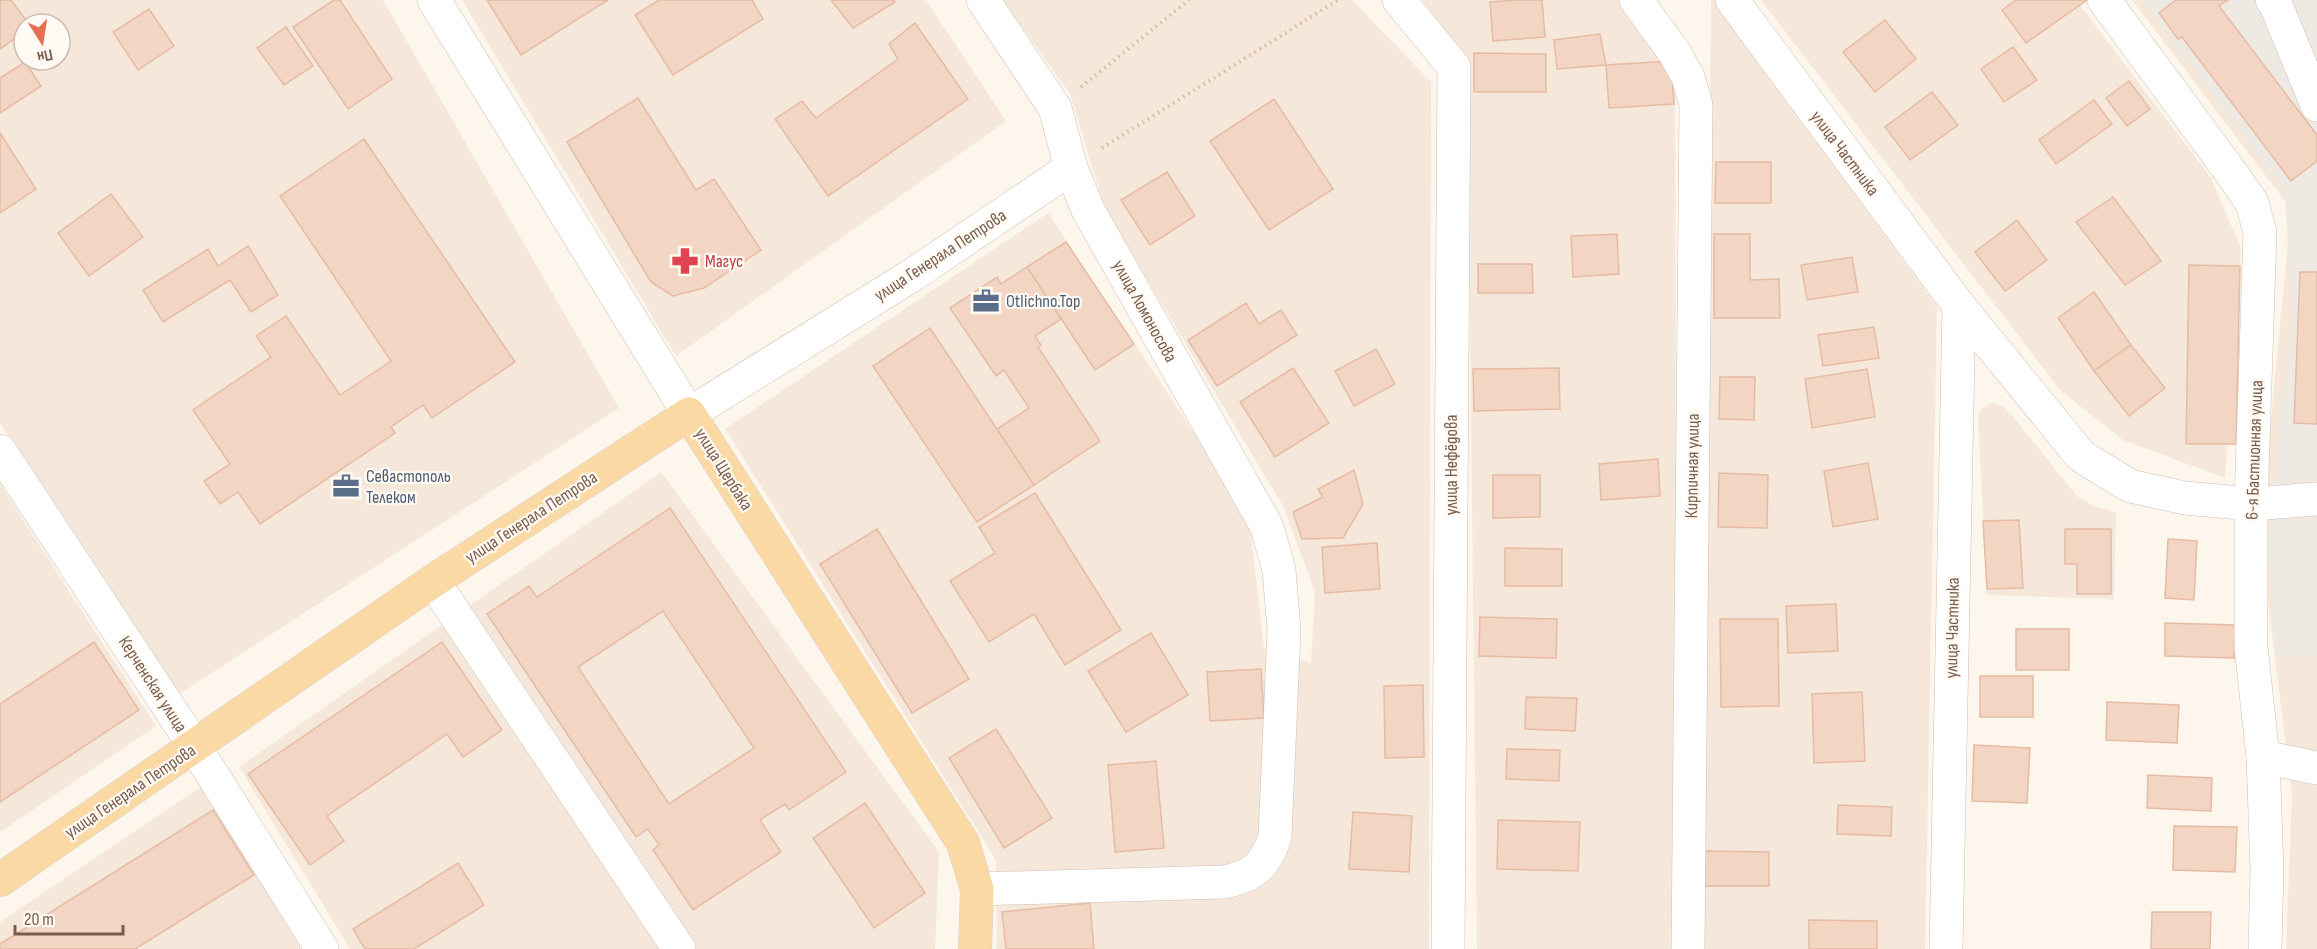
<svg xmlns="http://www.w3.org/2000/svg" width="2317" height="949" font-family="'Sofia Sans Condensed',sans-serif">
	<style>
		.residential { fill: #f5e8da; fill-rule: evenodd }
		.industrial { fill: #efe9e4 }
		.building { fill: #f3d5c3; stroke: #e6bba3; stroke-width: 1.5; fill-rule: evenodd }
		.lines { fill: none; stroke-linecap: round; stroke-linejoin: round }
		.minor-casing { stroke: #d1beb0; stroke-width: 34 }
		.major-casing { stroke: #dad1cd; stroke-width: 34 }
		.path { stroke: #d9b8a5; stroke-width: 4; stroke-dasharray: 1.5 4.5; stroke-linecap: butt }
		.minor { stroke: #fff; stroke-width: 33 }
		.major { stroke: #fbd9a5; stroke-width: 33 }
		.labels { text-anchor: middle; stroke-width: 4.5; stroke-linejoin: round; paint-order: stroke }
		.street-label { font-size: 18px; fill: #7a5c4d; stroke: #fffaf3 }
		.health-label { font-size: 18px; fill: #be3a42; stroke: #fffaf3; text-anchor: start }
		.service-label { font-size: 18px; fill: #4e5e75; stroke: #fffaf3; text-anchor: start }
	</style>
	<rect width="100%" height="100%" fill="#fdf6ec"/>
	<g class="residential">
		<path d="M0,0H383L619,408L178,695L0,423ZM24,24H60V60H24Z"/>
		<path d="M462,0H926L1006,121L676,356Z"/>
		<path d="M1003,0H1352L1431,82L1429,949H997L996,860L725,429L1048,213L1249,516L1264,648L1311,663L1315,592L1283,506L1105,209L1070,94Z"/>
		<path d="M1422,0H1629L1675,60L1676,496L1671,949H1477L1467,59Z"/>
		<path d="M1711,0H1715L1937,307L1925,949H1704Z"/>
		<path d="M1761,0H2076L2211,178L2241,249L2225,478L2123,440L2061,391Z"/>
		<path d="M2132,0H2317V949H2286L2292,795L2260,536L2291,209Z"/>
		<path d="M1992,402L2004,407L2011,414L2077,496L2093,506L2116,512L2114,599L1987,595L1978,415L1983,408Z"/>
		<path d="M661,472L939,852L935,949H350L239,767Z"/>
		<path d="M0,484L156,726L0,832Z"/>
		<path d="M205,784L301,949H0V922Z"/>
	</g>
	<path class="industrial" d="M2143,0H2317V655L2276,657L2268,545L2292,318L2285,191Z"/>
	<g class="building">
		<path d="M0,0H11L29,24H24V32L0,49Z"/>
		<path d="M334,0H340L392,79L348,109L293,27Z"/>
		<path d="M487,0H608L521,55Z"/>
		<path d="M659,0H752L763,19L673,75L635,15Z"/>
		<path d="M831,0H893L895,2L853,28Z"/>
		<path d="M1515,0H1542L1545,37L1493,41L1490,2Z"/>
		<path d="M2016,0H2087L2026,43L2002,10Z"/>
		<path d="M2176,0H2228L2219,6L2317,135V161L2291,181L2182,37L2178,39L2159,13Z"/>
		<path d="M149,9L174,46L138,70L113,32Z"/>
		<path d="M1885,20L1916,59L1875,92L1843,52Z"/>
		<path d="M915,23L968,99L828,196L775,119L802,101L816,118L898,59L889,44Z"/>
		<path d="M286,27L313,66L284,85L257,48Z"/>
		<path d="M1600,34L1606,65L1557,69L1554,40Z"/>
		<path d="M2013,47L2037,80L2004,102L1981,69Z"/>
		<path d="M1474,53L1546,54V92H1474Z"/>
		<path d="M1671,61L1674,104L1609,108L1606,65Z"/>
		<path d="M25,62L41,86L0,113V78Z"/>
		<path d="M2129,81L2150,109L2127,126L2106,98Z"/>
		<path d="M1932,92L1958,125L1910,160L1885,127Z"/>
		<path d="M638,98L696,190L714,179L761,250L704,288L673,296L651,282L567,142Z"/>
		<path d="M1274,99L1333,189L1269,230L1210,141Z"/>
		<path d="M2094,100L2112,124L2056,164L2039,140Z"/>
		<path d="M0,133L36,189L0,213Z"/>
		<path d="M364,139L515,362L432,418L423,405L391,427L395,433L260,524L238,492L220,504L204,481L230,464L193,410L271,357L256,336L286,316L340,395L391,361L280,196Z"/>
		<path d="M1716,162H1771V203H1715Z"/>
		<path d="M1167,172L1195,216L1150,245L1121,200Z"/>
		<path d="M111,194L143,237L89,276L58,233Z"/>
		<path d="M2113,197L2161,261L2125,285L2076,222Z"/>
		<path d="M2017,220L2047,260L2005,291L1975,252Z"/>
		<path d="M1617,234L1619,274L1573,277L1571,236Z"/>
		<path d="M1714,234H1750V280L1779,279L1780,318H1714Z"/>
		<path d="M1066,242L1134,344L1095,370L1027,267Z"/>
		<path d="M248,246L278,295L251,312L230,280L163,322L143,290L208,249L218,266Z"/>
		<path d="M1852,257L1858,292L1807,300L1801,265Z"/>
		<path d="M1478,264H1532L1533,293H1478Z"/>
		<path d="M2189,265L2240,266L2236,444H2186Z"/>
		<path d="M1027,267L1061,319L1035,336L1041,345L1038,347L1100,441L1034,485L997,429L1029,408L1004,370L996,376L950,308L997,277L1001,284Z"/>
		<path d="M2300,272H2317V424L2294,423Z"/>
		<path d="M2094,292L2131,345L2094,371L2058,318Z"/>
		<path d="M1246,303L1259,324L1281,310L1297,335L1217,386L1188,340Z"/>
		<path d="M1874,327L1879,358L1823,366L1818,335Z"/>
		<path d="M930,328L1034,485L977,522L873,366Z"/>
		<path d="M2131,345L2165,388L2129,416L2094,371Z"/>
		<path d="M1376,349L1395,384L1354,406L1335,371Z"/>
		<path d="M1293,368L1329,423L1275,457L1240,402Z"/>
		<path d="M1559,368L1560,409L1474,411L1473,369Z"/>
		<path d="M1867,369L1875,417L1812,428L1805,379Z"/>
		<path d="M1720,377H1755L1754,420L1719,419Z"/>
		<path d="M1658,459L1660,496L1601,500L1599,464Z"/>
		<path d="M1868,463L1878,519L1833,527L1824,471Z"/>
		<path d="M1354,470L1363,504L1343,538L1302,539L1293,512L1323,497L1318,489Z"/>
		<path d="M1719,473L1768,475L1767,528L1718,527Z"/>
		<path d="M1493,475H1540V517L1493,518Z"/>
		<path d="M1035,493L1121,630L1065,665L1034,614L989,642L950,581L995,553L979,527Z"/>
		<path d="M670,508L846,772L789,810L785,804L760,820L781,852L693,910L653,850L659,845L648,829L636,837L487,614L529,586L537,597ZM663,611L754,748L669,804L578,667Z"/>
		<path d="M2019,520L2023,588L1987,589L1983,521Z"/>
		<path d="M877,529L969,679L912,713L820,564Z"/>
		<path d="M2065,529H2111V594H2077V564H2065Z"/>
		<path d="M2168,539L2197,541L2194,600L2165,598Z"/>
		<path d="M1377,543L1380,589L1325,593L1322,547Z"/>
		<path d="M1505,548L1562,549V586H1505Z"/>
		<path d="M1836,604L1838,651L1788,653L1786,606Z"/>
		<path d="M1480,617L1557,619L1556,658L1479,656Z"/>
		<path d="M1720,619H1778L1779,706L1721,707Z"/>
		<path d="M2165,623L2235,625L2234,658L2165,656Z"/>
		<rect x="2016" y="629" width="53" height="41"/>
		<path d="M1151,633L1188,695L1126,732L1088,671Z"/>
		<path d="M94,642L139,710L0,802V704Z"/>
		<path d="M442,642L502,730L463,757L447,734L327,816L344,841L310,865L248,774Z"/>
		<path d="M1261,669L1264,718L1210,721L1207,672Z"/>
		<rect x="1980" y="676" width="53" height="41"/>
		<path d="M1423,685L1424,757L1385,758L1384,686Z"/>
		<path d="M1862,692L1865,761L1814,763L1812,694Z"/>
		<path d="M1526,697L1577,698L1575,731L1525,729Z"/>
		<path d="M2107,702L2179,705L2177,743L2106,740Z"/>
		<path d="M996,729L1052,818L1004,848L949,758Z"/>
		<path d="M1974,745L2030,748L2027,803L1972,801Z"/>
		<path d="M1507,749L1560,750L1559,781L1506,779Z"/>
		<path d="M1156,761L1164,848L1115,852L1108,765Z"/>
		<path d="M2148,775L2212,778L2211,811L2147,808Z"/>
		<path d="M865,803L925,893L874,928L813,838Z"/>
		<path d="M1838,805L1892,807L1891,836L1837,834Z"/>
		<path d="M213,810L254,875L135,949H0V944Z"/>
		<path d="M1353,812L1412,816L1409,872L1349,869Z"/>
		<path d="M1498,820L1580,822L1578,871L1497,869Z"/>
		<path d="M2174,826L2237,827L2235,872L2173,870Z"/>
		<path d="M1705,851L1769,852V886H1705Z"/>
		<path d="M458,863L484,905L414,949H365L353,929Z"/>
		<path d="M1090,903L1094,949H1006L1002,912Z"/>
		<path d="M2152,912H2211L2210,949H2151Z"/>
		<path d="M1809,920L1877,921V949H1809Z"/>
	</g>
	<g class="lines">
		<defs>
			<g id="minor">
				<path d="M434,0L689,414L914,274L1071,168"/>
				<path d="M1399,0L1454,67L1448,949"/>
				<path d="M1636,0L1674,52L1688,77L1696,105L1688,949"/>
				<path d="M1732,0L1959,306L2081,456L2130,486L2185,498L2251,504L2317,499"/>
				<path d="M2104,0L2235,178L2252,203L2260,232L2251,504V647L2263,757L2267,870L2265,949"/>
				<path d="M2272,0L2275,3L2317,105"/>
				<path d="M0,451L195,747L322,949"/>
				<path d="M433,581L679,949"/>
				<path d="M2263,757L2317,768"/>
				<path d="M977,889L1224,882C1254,876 1265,866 1275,837L1284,630L1279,570L1267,527L1088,210L1071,168L1055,108L983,0"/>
				<path d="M1946,949L1959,306"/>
			</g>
			<path id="major" d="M0,880L433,581L689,414L963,843L977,889L975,949"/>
		</defs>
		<use href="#minor" class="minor-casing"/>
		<use href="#major" class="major-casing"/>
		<g class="path">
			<path d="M1081,87L1189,0"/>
			<path d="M1102,148L1338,0"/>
		</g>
		<use href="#minor" class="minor"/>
		<use href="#major" class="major"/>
	</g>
	<defs>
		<symbol id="pharmacy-bare" viewBox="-9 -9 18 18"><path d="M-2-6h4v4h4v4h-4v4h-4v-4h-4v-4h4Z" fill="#e0444e" stroke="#fffaf3" stroke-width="2.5" paint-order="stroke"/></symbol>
		<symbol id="office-bare" viewBox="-9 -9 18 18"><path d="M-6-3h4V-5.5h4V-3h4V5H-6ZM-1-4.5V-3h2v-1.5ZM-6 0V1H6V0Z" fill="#5c6f8a" stroke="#fffaf3" stroke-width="2.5" paint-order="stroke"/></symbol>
	</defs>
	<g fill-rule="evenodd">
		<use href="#pharmacy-bare" x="666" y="242" width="38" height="38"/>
		<use href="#office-bare" x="967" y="282" width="38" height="38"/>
		<use href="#office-bare" x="327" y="467" width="38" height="38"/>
	</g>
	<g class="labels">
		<g class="street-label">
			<text transform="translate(1845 153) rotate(53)" y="6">улица Частника</text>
			<text transform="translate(940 255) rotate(-33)" y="6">улица Генерала Петрова</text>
			<text transform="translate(1145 311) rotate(61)" y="6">улица Ломоносова</text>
			<text transform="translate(2254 450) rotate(-88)" y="6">6-я Бастионная улица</text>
			<text transform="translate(1451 465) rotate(-90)" y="6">улица Нефёдова</text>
			<text transform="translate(1692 466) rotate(-89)" y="6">Кирпичная улица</text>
			<text transform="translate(724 469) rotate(58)" y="6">улица Щербака</text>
			<text transform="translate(531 517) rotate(-33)" y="6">улица Генерала Петрова</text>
			<text transform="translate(1952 628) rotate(-89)" y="6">улица Частника</text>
			<text transform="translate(153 684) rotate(57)" y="6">Керченская улица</text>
			<text transform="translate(130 791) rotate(-34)" y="6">улица Генерала Петрова</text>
		</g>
		<g class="health-label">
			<text x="705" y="267">Магус</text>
		</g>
		<g class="service-label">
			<text x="1006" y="307">Otlichno.Top</text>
			<text x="366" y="482">Севастополь<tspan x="366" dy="21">Телеком</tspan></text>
		</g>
	</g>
	<g transform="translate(42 42) rotate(168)"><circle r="28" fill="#fffaf3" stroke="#cabbb1" stroke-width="1.5"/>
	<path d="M0-4.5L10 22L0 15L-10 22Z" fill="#e76f51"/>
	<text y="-9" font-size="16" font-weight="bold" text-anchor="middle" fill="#7a5c4d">Пн</text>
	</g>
	<path d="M15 925v9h108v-9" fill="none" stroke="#7a5c4d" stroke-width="3"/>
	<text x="24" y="925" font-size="18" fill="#7a5c4d" stroke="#fffaf3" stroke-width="4.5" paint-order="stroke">20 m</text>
</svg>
